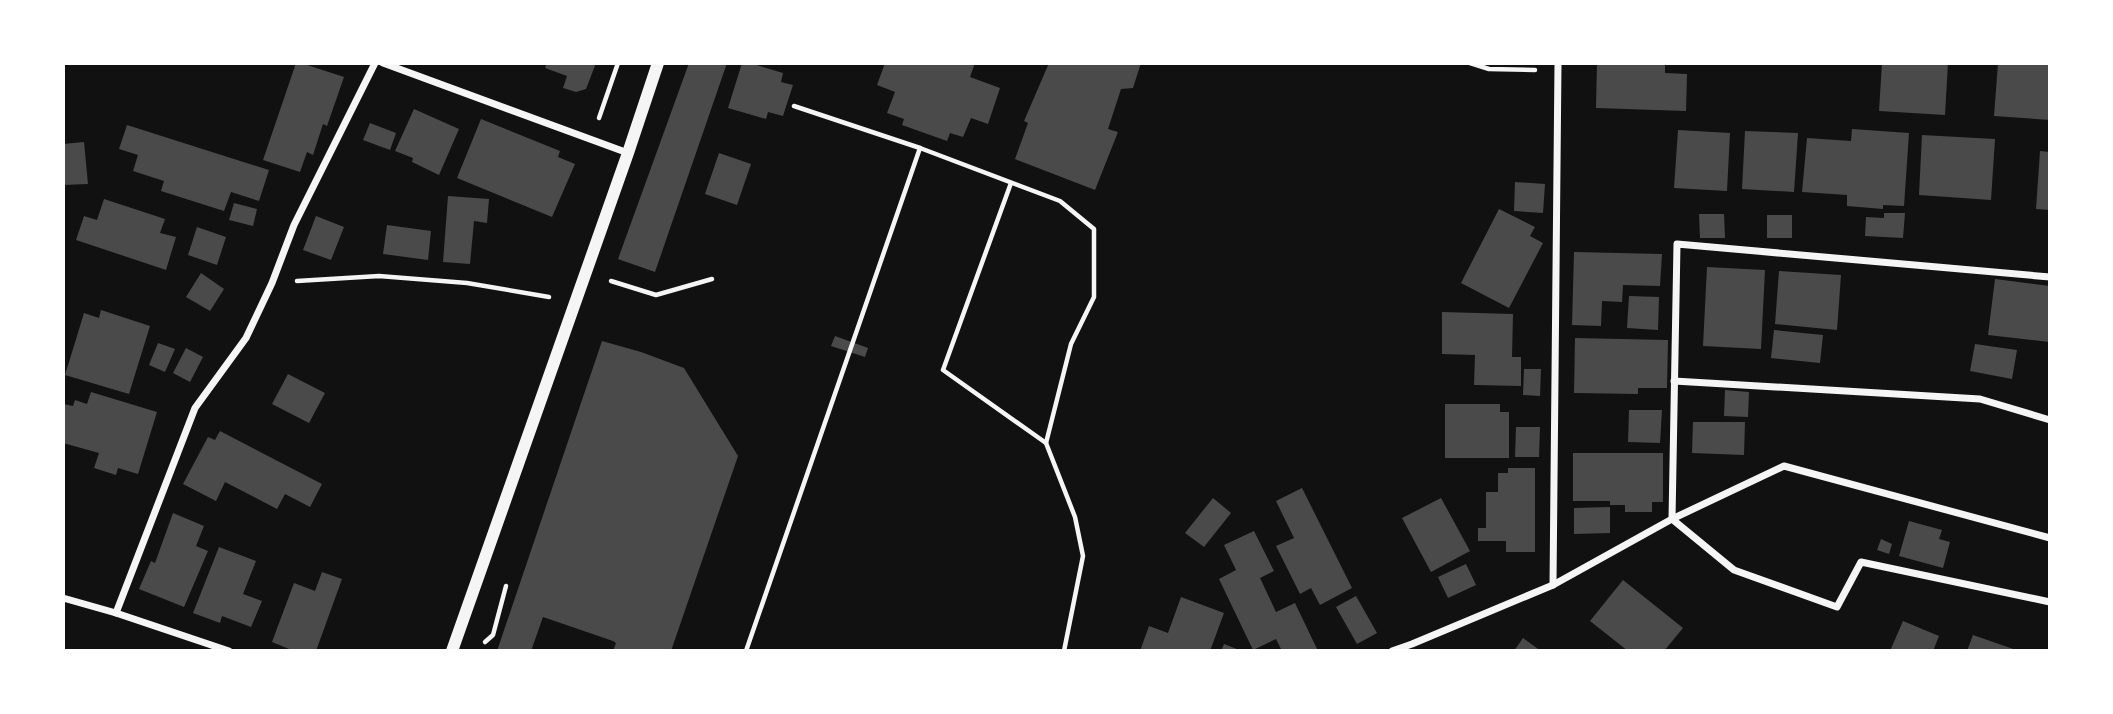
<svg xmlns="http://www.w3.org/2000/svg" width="2113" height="714" font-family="Helvetica,sans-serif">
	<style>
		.building { fill: #4a4a4a }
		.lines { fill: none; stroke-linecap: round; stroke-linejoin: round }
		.path { stroke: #f5f5f5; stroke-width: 4.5 }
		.minor { stroke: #f5f5f5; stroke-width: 7 }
		.tertiary { stroke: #f5f5f5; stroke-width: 12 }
	</style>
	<rect width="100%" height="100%" fill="#111"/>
	<g class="building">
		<path d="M296,63H301L344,77L327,126L323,124L313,155L307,152L300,172L263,160Z"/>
		<path d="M547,63H596L586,89L576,92L563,88L567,76L545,68Z"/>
		<path d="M689,63H727L655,272L618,259Z"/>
		<path d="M742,63H750L783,73L781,82L793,85L783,116L768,112L766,119L728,108Z"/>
		<path d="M885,63H975L970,77L1000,88L988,124L971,118L963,137L950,133L947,141L902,125L904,119L887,113L895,92L877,85Z"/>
		<path d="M1049,63H1141L1133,88L1121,89L1108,129L1118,132L1095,190L1015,159L1028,123L1024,121Z"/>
		<path d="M1597,63H1665V73L1687,74L1686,111L1596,108Z"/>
		<path d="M1882,63H1948L1945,115L1879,111Z"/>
		<path d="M1998,63H2050V120L1994,116Z"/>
		<path d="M414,109L459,129L439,175L412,162L413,158L395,151Z"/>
		<path d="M481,119L560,151L558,157L575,164L552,217L457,178Z"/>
		<path d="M370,123L396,133L390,150L363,140Z"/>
		<path d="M127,125L269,170L259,201L231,192L224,211L161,191L164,181L133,171L138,155L119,149Z"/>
		<path d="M1852,129L1909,133L1904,206L1883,205V209L1847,206V195L1802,192L1807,138L1851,141Z"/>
		<path d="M1678,130L1730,133L1727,191L1674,188Z"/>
		<path d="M1745,131L1798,133L1794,192L1742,189Z"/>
		<path d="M1922,135L1995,139L1991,200L1919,195Z"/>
		<path d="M84,142L88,184L63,185V144Z"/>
		<path d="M2040,151L2050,152V210L2036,209Z"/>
		<path d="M719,153L751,164L737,205L705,194Z"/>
		<path d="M1515,182L1545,184L1543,213L1514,211Z"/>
		<path d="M448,196L489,199L487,223L474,221L470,264L443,262Z"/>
		<path d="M104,199L165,219L160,233L176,237L166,270L76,240L84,216L97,220Z"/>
		<path d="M234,203L257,209L253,226L229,220Z"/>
		<path d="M1499,209L1535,227L1530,236L1543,243L1509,308L1461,283Z"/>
		<path d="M1884,213H1905L1903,238L1865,236L1866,217L1884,218Z"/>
		<path d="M1699,214H1724L1725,238H1700Z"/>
		<rect x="1767" y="215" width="25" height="23"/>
		<path d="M316,216L344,227L331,260L303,250Z"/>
		<path d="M387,225L431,231L428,260L383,254Z"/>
		<path d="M197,227L226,237L217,265L188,255Z"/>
		<path d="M1574,252L1662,254L1660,286L1623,285L1622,302L1602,301L1601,326L1572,325Z"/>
		<path d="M1707,267L1765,270L1761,349L1703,346Z"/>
		<path d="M1779,271L1841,275L1837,330L1775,324Z"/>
		<path d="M201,273L224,289L210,311L186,297Z"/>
		<path d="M1995,279L2050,286V342L1988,335Z"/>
		<path d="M1629,296L1659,297L1658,330L1627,328Z"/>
		<path d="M101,310L150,326L129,394L65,375L84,313L99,318Z"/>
		<path d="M1442,312L1513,314L1512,357H1521V386L1474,385L1475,355L1442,354Z"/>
		<path d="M1774,330L1823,335L1820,363L1771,358Z"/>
		<path d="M835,336L868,348L865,357L831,346Z"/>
		<path d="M1575,338L1668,340L1667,388H1638V394L1574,393Z"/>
		<path d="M602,341L641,352L684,368L738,456L737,459L671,651H613L616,643L613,641L543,617L531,651H497Z"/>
		<path d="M158,343L175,349L165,372L149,365Z"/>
		<path d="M1975,344L2017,350L2012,379L1970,371Z"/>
		<path d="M186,348L203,357L190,382L173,373Z"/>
		<path d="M1524,369H1541L1540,396L1523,395Z"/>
		<path d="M288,374L325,393L309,423L272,404Z"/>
		<path d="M1725,390L1749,392L1748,417L1724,416Z"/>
		<path d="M91,392L157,412L138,474L118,468L116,475L94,468L99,453L63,443V404L73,406L75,400L87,404Z"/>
		<path d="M1445,404H1500V412H1509V458H1445Z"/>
		<path d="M1629,410H1662L1660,443L1628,442Z"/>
		<path d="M1693,422H1745L1744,455L1692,453Z"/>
		<path d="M1516,427H1540L1539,457H1515Z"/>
		<path d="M220,431L322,484L310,507L285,494L277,509L225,482L216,501L183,484L208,437L215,440Z"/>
		<path d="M1573,453H1663V502H1652V512H1625V505H1610V501H1573Z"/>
		<path d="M1508,468H1535V552H1506V541H1478V528H1486V492H1498V473H1508Z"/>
		<path d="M1302,488L1352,588L1320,605L1311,588L1300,594L1276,546L1294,538L1276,501Z"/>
		<path d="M1213,498L1231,513L1204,547L1185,533Z"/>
		<path d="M1441,498L1470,551L1431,572L1402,518Z"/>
		<path d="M1610,507V533L1574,534V508Z"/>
		<path d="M173,513L204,526L196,546L208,551L184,607L139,589L151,561L155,563Z"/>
		<path d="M1909,521L1942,530L1939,539L1950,542L1943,568L1899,556Z"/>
		<path d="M1254,531L1274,571L1260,578L1276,612L1295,603L1318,651H1282L1276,639L1253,650L1219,579L1236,570L1224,545Z"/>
		<path d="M1881,539L1892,544L1889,554L1877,550Z"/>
		<path d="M219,547L256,561L243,594L262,601L251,627L222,616L220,623L193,613Z"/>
		<path d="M1466,564L1476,585L1448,598L1438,577Z"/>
		<path d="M322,572L342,579L316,651H294L272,642L294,583L315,591Z"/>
		<path d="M1623,580L1683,628L1664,651H1628L1590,621Z"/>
		<path d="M1356,596L1377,633L1357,644L1336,607Z"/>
		<path d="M1181,597L1224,613L1210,651H1140L1149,626L1168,633Z"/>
		<path d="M1903,621L1939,636L1933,651H1890Z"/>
		<path d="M1973,635L2019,651H1967Z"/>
		<path d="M1523,638L1541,651H1514Z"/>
		<path d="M1224,644L1242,651H1221Z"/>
	</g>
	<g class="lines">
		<g class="path">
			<path d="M1470,63L1489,69L1535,70"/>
			<path d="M794,106L920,148L1060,201L1094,229V297L1071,344L1046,443L1075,517L1083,556L1064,651"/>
			<path d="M599,118L618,63"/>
			<path d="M1011,183L943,370L1046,443"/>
			<path d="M297,281L379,276L467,283L549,297"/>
			<path d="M611,281L656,295L712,279"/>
			<path d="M485,642L493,635L506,586"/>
			<path d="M746,651L920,148"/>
		</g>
		<g class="minor">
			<path d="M383,63L628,153"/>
			<path d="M2050,277L1677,244L1672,519L1734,570L1837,607L1861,562L2050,602"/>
			<path d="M1674,381L1980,399L2050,420"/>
			<path d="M1553,585L1558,63"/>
			<path d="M63,598L116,613L229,651"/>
			<path d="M116,613L195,408L246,338L272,283L294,225L375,63"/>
			<path d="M1392,651L1412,644L1553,585L1672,519L1784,466L2050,538"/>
		</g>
		<path class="tertiary" d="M452,651L628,153L658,63"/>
	</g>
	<rect width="2113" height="714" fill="none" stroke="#ffffff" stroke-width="130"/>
</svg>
